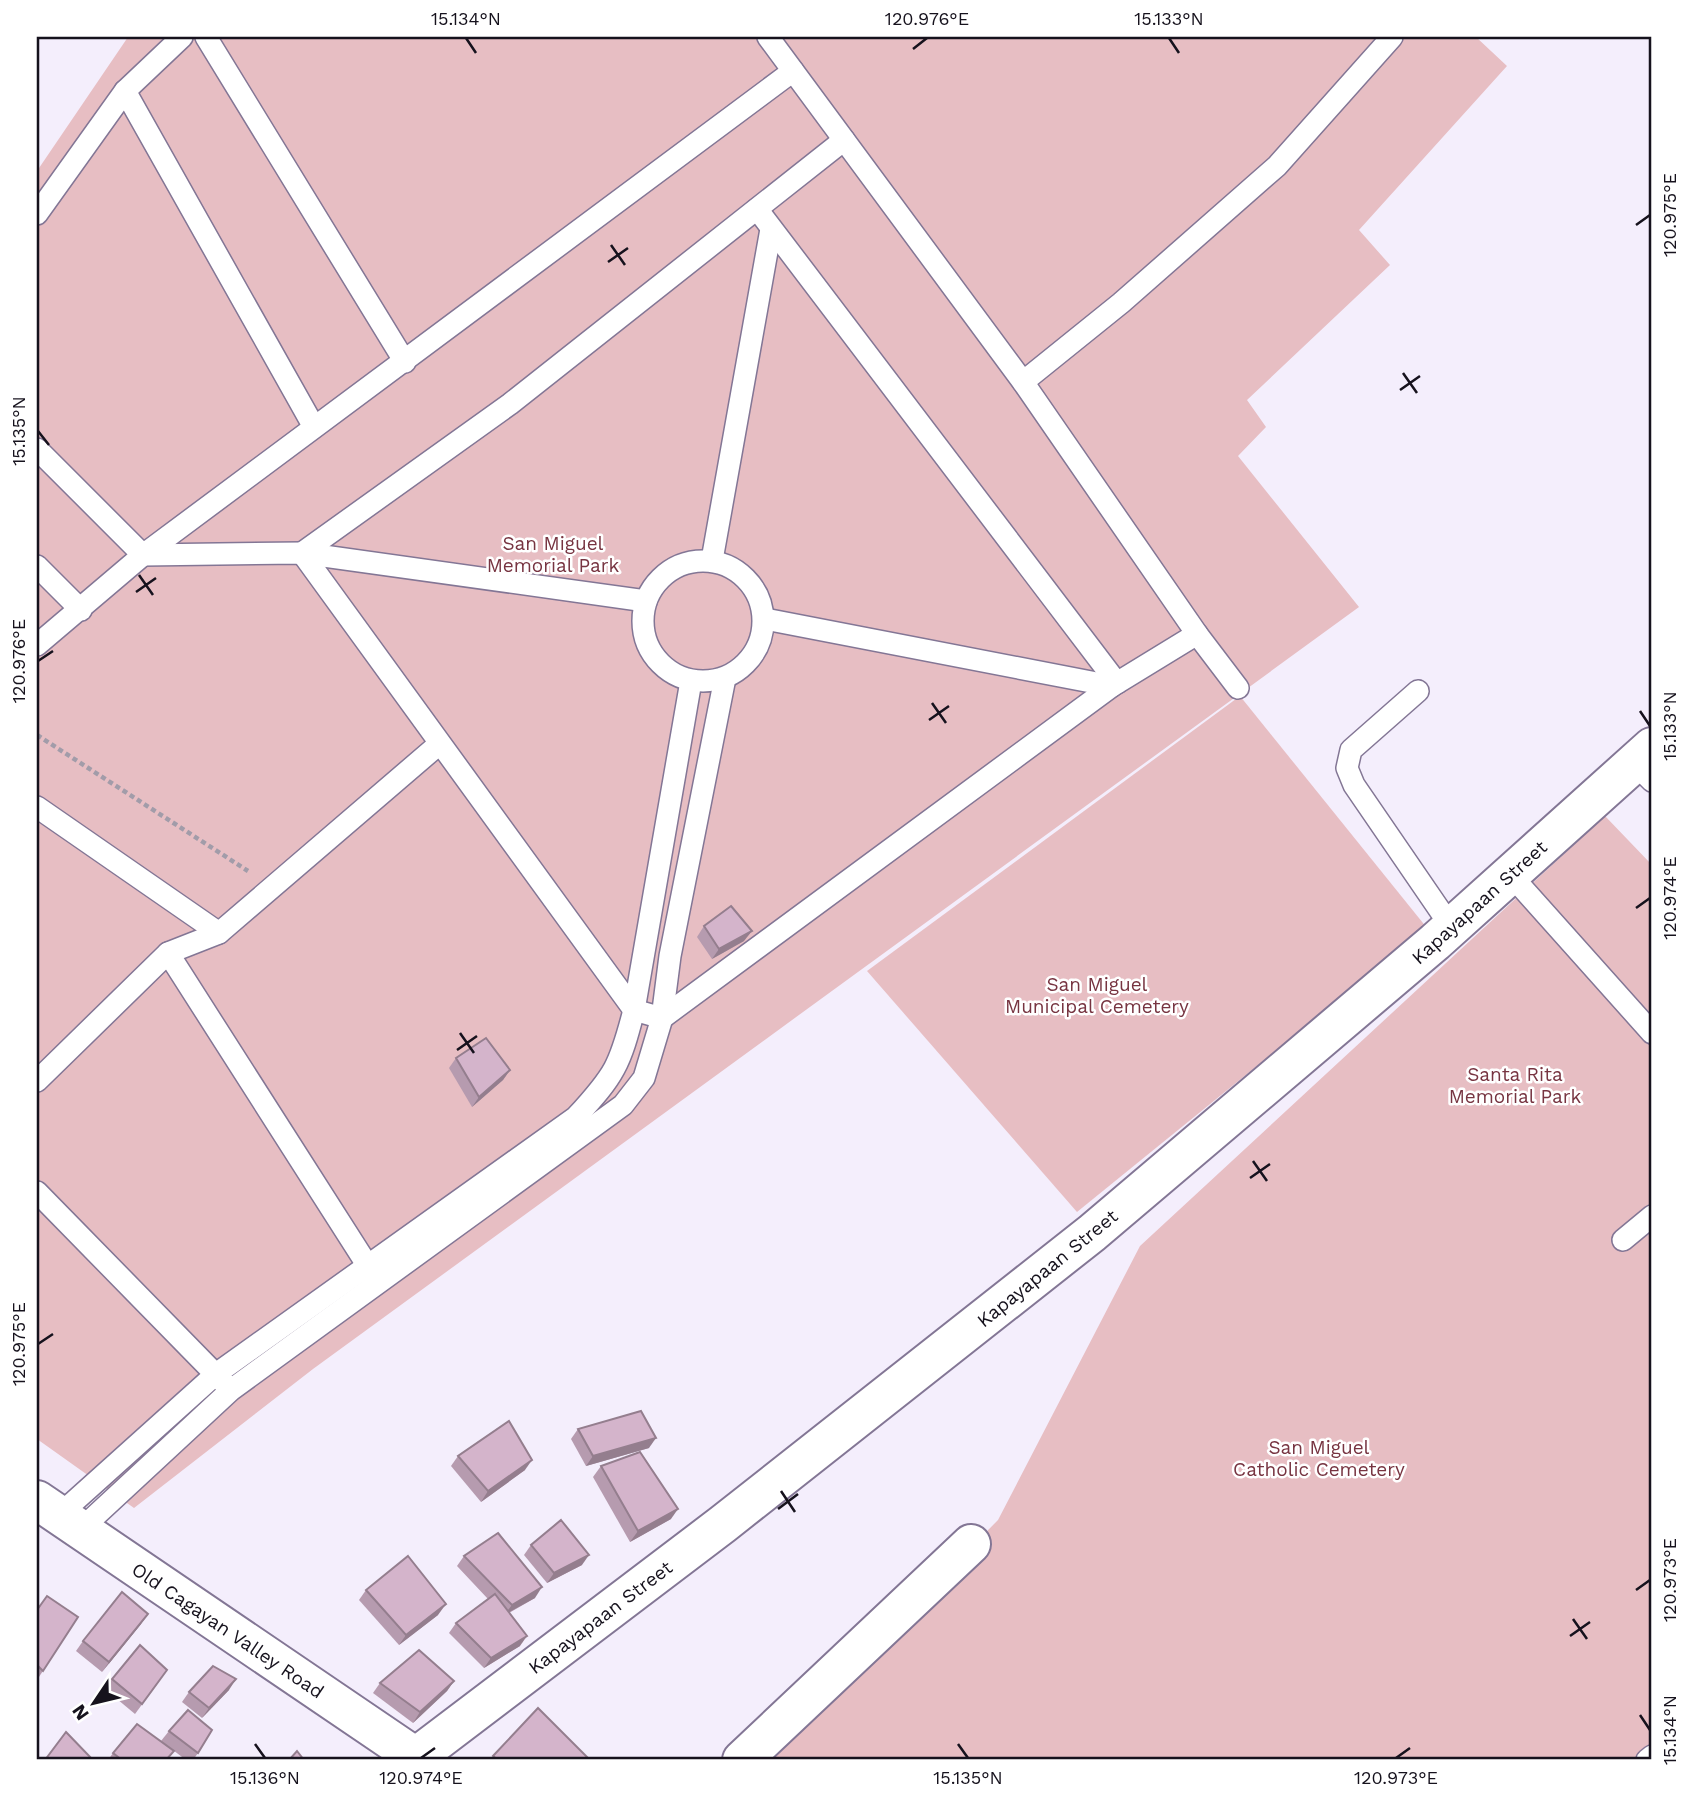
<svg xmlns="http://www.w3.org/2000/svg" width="1689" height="1797" font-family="'Work Sans',sans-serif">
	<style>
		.green { fill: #e7bec3 }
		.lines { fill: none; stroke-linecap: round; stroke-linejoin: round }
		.service-casing { stroke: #837695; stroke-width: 24 }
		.minor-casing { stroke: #837695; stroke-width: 42 }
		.tertiary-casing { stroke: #837695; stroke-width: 42 }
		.secondary-casing { stroke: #837695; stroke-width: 42 }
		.path { stroke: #a29ca9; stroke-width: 4.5; stroke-dasharray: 5 3.5; stroke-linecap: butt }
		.service { stroke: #fff; stroke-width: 21 }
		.minor { stroke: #fff; stroke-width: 38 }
		.tertiary { stroke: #fff; stroke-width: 38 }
		.secondary { stroke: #fff; stroke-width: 38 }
		.wall { fill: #b69baf }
		.shaded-wall { fill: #947e8e }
		.building { fill: #d4b4cb; stroke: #947e8e; stroke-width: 2 }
		.ticks { fill: none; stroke: #16121d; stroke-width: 2.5 }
		.labels { text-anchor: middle; stroke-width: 5; stroke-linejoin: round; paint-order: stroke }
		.park-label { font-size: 19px; fill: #773441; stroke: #fff }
		.street-label { font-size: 19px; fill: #16121d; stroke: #fff }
		.neatline { fill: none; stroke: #16121d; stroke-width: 2.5 }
		.ticks-label { font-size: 18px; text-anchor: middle; fill: #16121d }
	</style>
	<rect width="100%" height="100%" fill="#f4eefc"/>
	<g class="green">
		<path d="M128,37H1476L1507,66L1359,230L1390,265L1247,400L1266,427L1238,456L1359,607L313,1369L134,1508L37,1439V171Z"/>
		<path d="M1240,696L1427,928L1077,1212L867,971Z"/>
		<path d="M1605,816L1652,865V1760H761L998,1520L1140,1246Z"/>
	</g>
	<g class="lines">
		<defs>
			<g id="service">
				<path d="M206,37L405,362"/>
				<path d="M768,37L1023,382L1197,634L1238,688"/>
				<path d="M125,91L314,427"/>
				<path d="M844,140L510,404L302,553L634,1010L662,1018L1112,686L1197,634"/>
				<path d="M757,209L1117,683"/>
				<path d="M37,214L125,91L182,37"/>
				<path d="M1023,382L1121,303L1277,166L1392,37"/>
				<path d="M37,449L143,555L302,553L646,601"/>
				<path d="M712,560L771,229"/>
				<circle cx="703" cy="621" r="60"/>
				<path d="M37,566L81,610"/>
				<path d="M765,619L1112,686"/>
				<path d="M37,645L143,555L793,71"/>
				<path d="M1418,691L1351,750L1347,768L1354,785L1452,928"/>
				<path d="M1634,763L1652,781"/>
				<path d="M37,807L219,933"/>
				<path d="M1510,874L1652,1033"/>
				<path d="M168,953L373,1274"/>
				<path d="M37,1081L168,953L219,933L438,745"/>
				<path d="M37,1192L225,1384"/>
				<path d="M1623,1240L1652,1216"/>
				<path d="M59,1515L216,1374L576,1117C615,1075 620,1065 634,1010L691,681"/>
				<path d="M80,1530L231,1390L623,1105L644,1078L662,1018L670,956L725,678"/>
				<path d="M1647,1760L1652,1756"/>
			</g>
			<path id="minor" d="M742,1760L971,1544"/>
			<path id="tertiary" d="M412,1760L723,1524L1092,1233L1435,942L1652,747"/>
			<path id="secondary" d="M37,1500L420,1760"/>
		</defs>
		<use href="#service" class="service-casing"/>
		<use href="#minor" class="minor-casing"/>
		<use href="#tertiary" class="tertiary-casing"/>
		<use href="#secondary" class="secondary-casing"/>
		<path class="path" d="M37,735L248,871"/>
		<use href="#service" class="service"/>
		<use href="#minor" class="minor"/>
		<use href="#tertiary" class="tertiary"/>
		<use href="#secondary" class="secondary"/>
	</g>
	<g class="wall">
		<path d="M704,926L744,941L712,959L697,937Z"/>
		<path d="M456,1058L510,1070L503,1080L472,1107L449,1068Z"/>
		<path d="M578,1429L649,1448L586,1466L571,1439Z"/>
		<path d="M458,1456L525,1470L481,1502L451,1466Z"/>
		<path d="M601,1466L671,1519L630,1542L593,1477Z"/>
		<path d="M531,1545L582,1565L547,1583L524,1555Z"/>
		<path d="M464,1556L535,1598L509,1613L520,1646L484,1668L449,1633L456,1623L488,1599L457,1566Z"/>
		<path d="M366,1590L438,1615L399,1645L359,1600Z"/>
		<path d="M37,1610L78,1617L37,1680Z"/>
		<path d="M141,1624L102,1672L76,1651L83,1641Z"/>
		<path d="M112,1679L160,1680L135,1714L105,1689Z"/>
		<path d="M454,1681L447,1691L413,1723L373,1693L380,1683Z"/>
		<path d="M229,1690L202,1718L182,1702L189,1692Z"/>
		<path d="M169,1731L198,1753L193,1760H186L161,1741Z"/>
		<path d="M113,1753L167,1760H108Z"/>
	</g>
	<g class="shaded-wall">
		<path d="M752,931L744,941L712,959L719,949Z"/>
		<path d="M510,1070L503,1080L472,1107L479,1097Z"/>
		<path d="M656,1438L649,1448L586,1466L593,1456Z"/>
		<path d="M532,1460L525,1470L481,1502L488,1491Z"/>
		<path d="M678,1509L671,1519L630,1542L638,1531Z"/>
		<path d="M589,1555L582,1565L547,1583L554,1573Z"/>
		<path d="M542,1587L535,1598L504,1615L512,1605Z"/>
		<path d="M446,1604L438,1615L399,1645L406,1635Z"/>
		<path d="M148,1614L141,1624L102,1672L109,1662Z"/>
		<path d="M527,1636L520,1646L484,1668L491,1658Z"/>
		<path d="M236,1679L229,1690L202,1718L209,1708Z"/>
		<path d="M454,1681L447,1691L413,1723L420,1712Z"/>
	</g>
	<g class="building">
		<path d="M731,906L752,931L719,949L704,926Z"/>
		<path d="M486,1038L510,1070L479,1097L456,1058Z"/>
		<path d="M641,1411L656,1438L593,1456L578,1429Z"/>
		<path d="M509,1421L532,1460L488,1491L458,1456Z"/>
		<path d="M640,1452L678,1509L638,1531L601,1466Z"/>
		<path d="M561,1520L589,1555L554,1573L531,1545Z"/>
		<path d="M498,1533L542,1587L512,1605L464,1556Z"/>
		<path d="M408,1556L446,1604L406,1635L366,1590Z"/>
		<path d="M122,1592L148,1614L109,1662L83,1641Z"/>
		<path d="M495,1594L527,1636L491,1658L456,1623Z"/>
		<path d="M47,1596L78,1617L43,1671L37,1665V1610Z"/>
		<path d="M140,1645L167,1670L142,1704L112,1679Z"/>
		<path d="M419,1650L454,1681L420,1712L380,1683Z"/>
		<path d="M213,1666L236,1679L209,1708L189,1692Z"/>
		<path d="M538,1708L590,1760H498L493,1756Z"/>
		<path d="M188,1710L212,1730L198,1753L169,1731Z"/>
		<path d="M137,1724L174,1751L166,1760H122L113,1753Z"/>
		<path d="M66,1732L93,1760H45Z"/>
		<path d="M297,1751L304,1760H289Z"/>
	</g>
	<path class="ticks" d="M466,38L476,53M1169,38L1179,53M913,49L927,38M1636,225L1650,215M611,245L625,265M608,262L628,248M1403,373L1417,393M1400,390L1420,376M38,431L49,445M139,575L153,595M136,592L156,578M38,661L53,651M932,703L946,723M1640,711L1650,726M929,720L949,706M1636,908L1650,898M460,1033L474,1053M457,1050L477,1036M1253,1161L1267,1181M1250,1178L1270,1164M38,1344L53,1334M781,1491L795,1512M778,1509L798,1494M1636,1590L1650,1580M1573,1619L1587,1639M1570,1636L1590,1622M1640,1715L1650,1730M255,1744L265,1758M958,1744L968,1758M421,1758L435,1748M1396,1758L1410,1748"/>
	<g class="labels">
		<g class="park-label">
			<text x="553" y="550">San Miguel<tspan x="553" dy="22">Memorial Park</tspan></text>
			<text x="1097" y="991">San Miguel<tspan x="1097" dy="22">Municipal Cemetery</tspan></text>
			<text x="1515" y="1081">Santa Rita<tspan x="1515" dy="22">Memorial Park</tspan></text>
			<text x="1319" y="1454">San Miguel<tspan x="1319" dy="22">Catholic Cemetery</tspan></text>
		</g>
		<g class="street-label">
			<text transform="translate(1479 902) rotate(-42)" y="7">Kapayapaan Street</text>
			<text transform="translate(1047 1268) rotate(-39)" y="7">Kapayapaan Street</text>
			<text transform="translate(600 1617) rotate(-37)" y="7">Kapayapaan Street</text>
			<text transform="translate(228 1630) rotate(34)" y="7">Old Cagayan Valley Road</text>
		</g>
	</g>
	<rect width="1689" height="1797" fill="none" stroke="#ffffff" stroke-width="77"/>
	<g transform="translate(94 1703) rotate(235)" stroke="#ffffff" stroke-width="5" paint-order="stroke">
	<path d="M0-5L12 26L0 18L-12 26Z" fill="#16121d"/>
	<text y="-10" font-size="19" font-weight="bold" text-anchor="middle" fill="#16121d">N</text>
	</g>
	<rect x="38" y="38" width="1612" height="1720" class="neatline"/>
	<g class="ticks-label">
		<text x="466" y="25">15.134°N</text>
		<text x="927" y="25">120.976°E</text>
		<text x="1169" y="25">15.133°N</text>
		<text transform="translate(1670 215) rotate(-90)" y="6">120.975°E</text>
		<text transform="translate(19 431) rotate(-90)" y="6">15.135°N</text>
		<text transform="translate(19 661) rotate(-90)" y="6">120.976°E</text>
		<text transform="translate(1670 726) rotate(-90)" y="6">15.133°N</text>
		<text transform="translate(1670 898) rotate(-90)" y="6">120.974°E</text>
		<text transform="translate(19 1344) rotate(-90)" y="6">120.975°E</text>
		<text transform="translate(1670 1580) rotate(-90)" y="6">120.973°E</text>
		<text transform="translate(1670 1730) rotate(-90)" y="6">15.134°N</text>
		<text x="265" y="1784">15.136°N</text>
		<text x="421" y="1784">120.974°E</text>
		<text x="968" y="1784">15.135°N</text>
		<text x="1396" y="1784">120.973°E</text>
	</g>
</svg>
